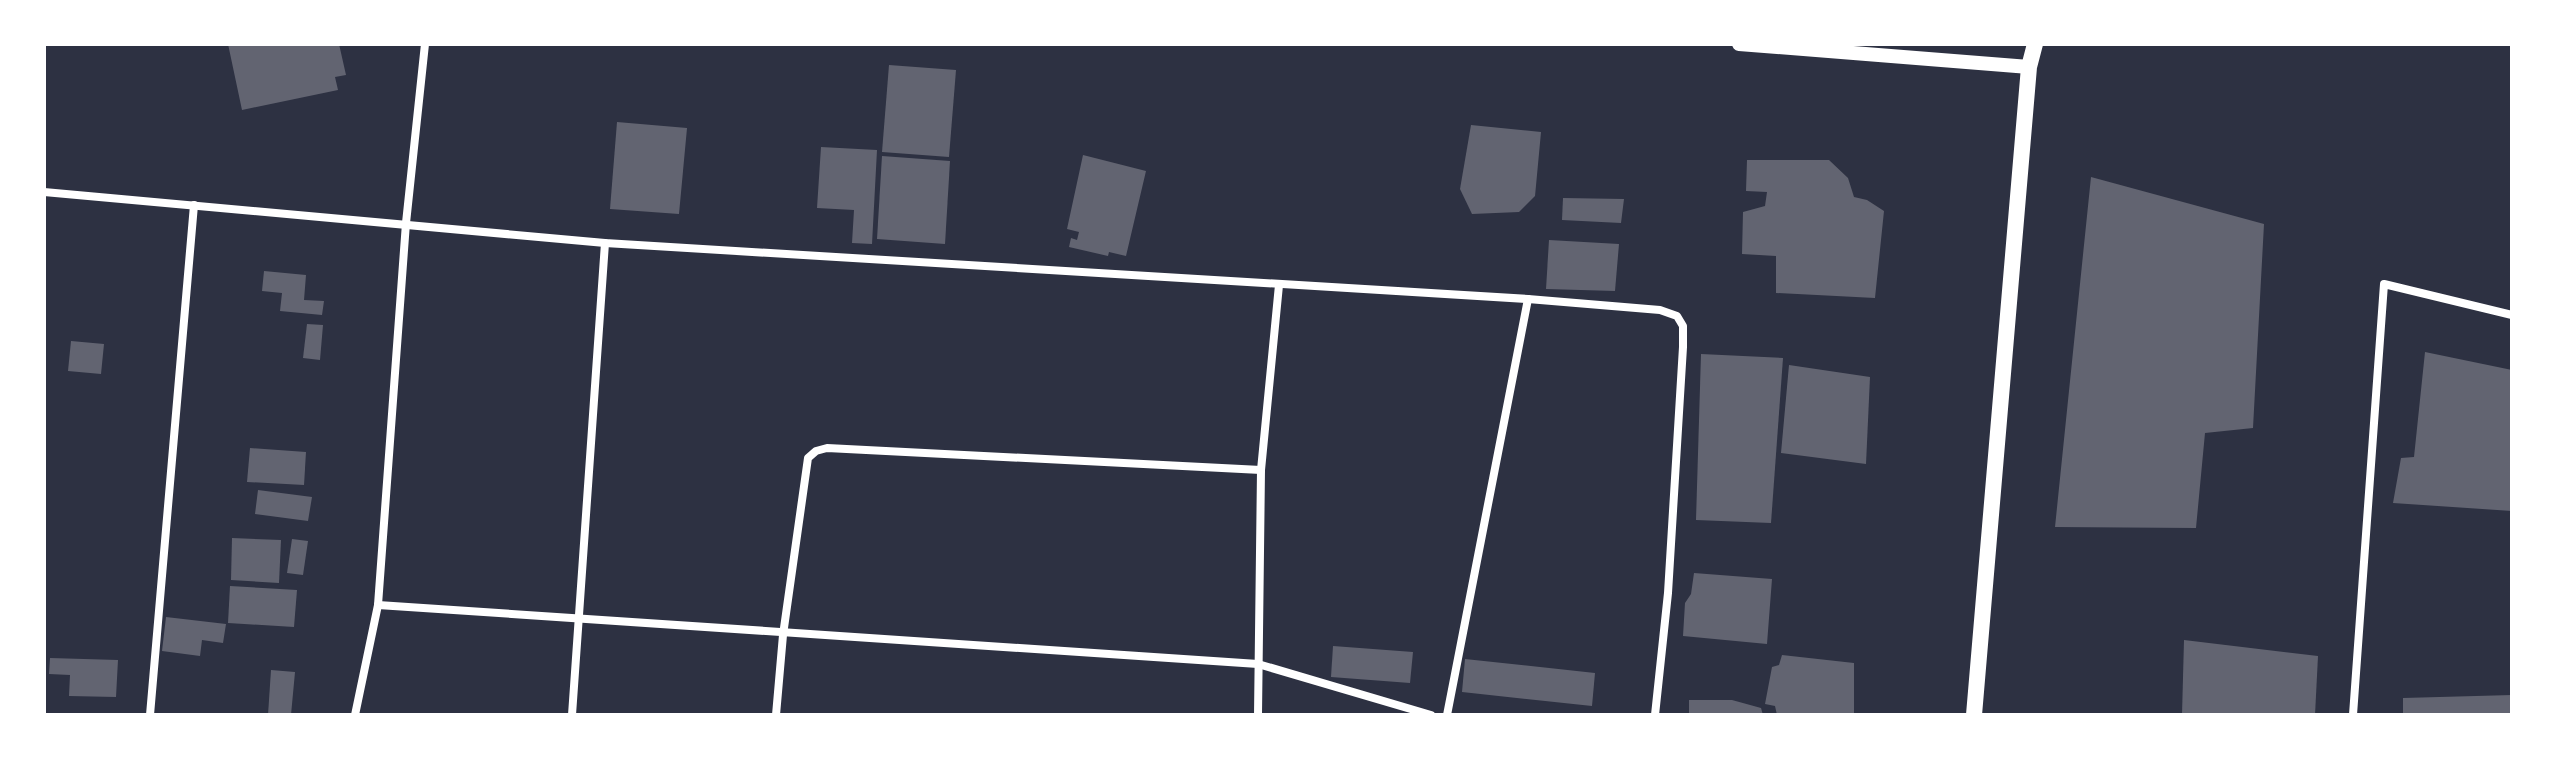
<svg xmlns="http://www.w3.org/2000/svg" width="2556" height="759" font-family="Ubuntu,sans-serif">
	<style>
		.building { fill: #626471 }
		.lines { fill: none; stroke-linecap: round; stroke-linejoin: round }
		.minor { stroke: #fff; stroke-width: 8 }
		.tertiary { stroke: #fff; stroke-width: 14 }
		.secondary { stroke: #fff; stroke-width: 16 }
	</style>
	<rect width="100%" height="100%" fill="#2d3142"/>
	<g class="building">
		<path d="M228,44H339L346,75L335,77L338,90L242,110Z"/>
		<path d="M889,65L956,70L949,157L882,152Z"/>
		<path d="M617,122L687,128L679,214L610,209Z"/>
		<path d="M1471,125L1541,132L1535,196L1519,212L1472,214L1460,189Z"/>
		<path d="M821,147L877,150L872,244L852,243L854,210L817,208Z"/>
		<path d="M1083,155L1146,171L1126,256L1109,252L1108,256L1069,247L1071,238L1077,240L1079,232L1067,229Z"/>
		<path d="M882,156L950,161L945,244L877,239Z"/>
		<path d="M1747,160H1829L1848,178L1854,197L1867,200L1884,211L1875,298L1776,293V256L1742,254L1743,212L1765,206L1767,192L1746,191Z"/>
		<path d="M2091,177L2264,224L2253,428L2205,433L2196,528L2055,527Z"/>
		<path d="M1563,198L1624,199L1621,223L1562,220Z"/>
		<path d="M1549,240L1619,244L1615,291L1546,289Z"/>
		<path d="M264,271L306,275L304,300L324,301L322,315L280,311L282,293L262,291Z"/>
		<path d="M307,324L323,325L320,360L303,358Z"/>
		<path d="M71,341L104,344L101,374L68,371Z"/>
		<path d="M2425,352L2512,370V511L2393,503L2401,458L2414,457Z"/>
		<path d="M1701,354L1783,358L1771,523L1696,520Z"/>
		<path d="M1789,365L1870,377L1866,464L1781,453Z"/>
		<path d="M250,448L306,452L304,485L247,482Z"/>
		<path d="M258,490L312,497L308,521L255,514Z"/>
		<path d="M232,538L281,540L279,583L231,580Z"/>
		<path d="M292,539L308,541L303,575L287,573Z"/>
		<path d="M1694,573L1772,579L1767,644L1683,636L1685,603L1691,594Z"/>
		<path d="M230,586L297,590L294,627L228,623Z"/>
		<path d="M166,617L226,624L223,643L202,640L200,656L162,651Z"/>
		<path d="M2184,640L2318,656L2315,715H2182Z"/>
		<path d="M1333,646L1413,652L1410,683L1331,677Z"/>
		<path d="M1782,655L1854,663V715H1777L1775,706L1765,704L1772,667L1779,665Z"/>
		<path d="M50,658L118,660L116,697L69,696L70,675L49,674Z"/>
		<path d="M1465,659L1595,673L1592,706L1462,692Z"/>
		<path d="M271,670L295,672L291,715H268Z"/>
		<path d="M2512,695V715H2403V698Z"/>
		<path d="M1689,700H1732L1761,708L1763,715H1689Z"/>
	</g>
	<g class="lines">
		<g class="minor">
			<path d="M44,192L605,243L1528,299L1660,310L1677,316L1683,326V347L1668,593L1655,715"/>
			<path d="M378,605L1258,664L1431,715"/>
			<path d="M150,715L194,205"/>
			<path d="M355,715L378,605L406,223L425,44"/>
			<path d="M572,715L605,243"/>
			<path d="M776,715L783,635L808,458L816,451L827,448L1261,470"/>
			<path d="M1258,715L1261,470L1279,285"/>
			<path d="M1447,715L1528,299"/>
			<path d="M2353,715L2384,284L2512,315"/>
		</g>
		<path class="tertiary" d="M1739,44L2029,67"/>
		<path class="secondary" d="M1974,715L2029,67L2035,44"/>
	</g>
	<rect width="2556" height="759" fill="none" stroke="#ffffff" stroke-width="92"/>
</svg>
